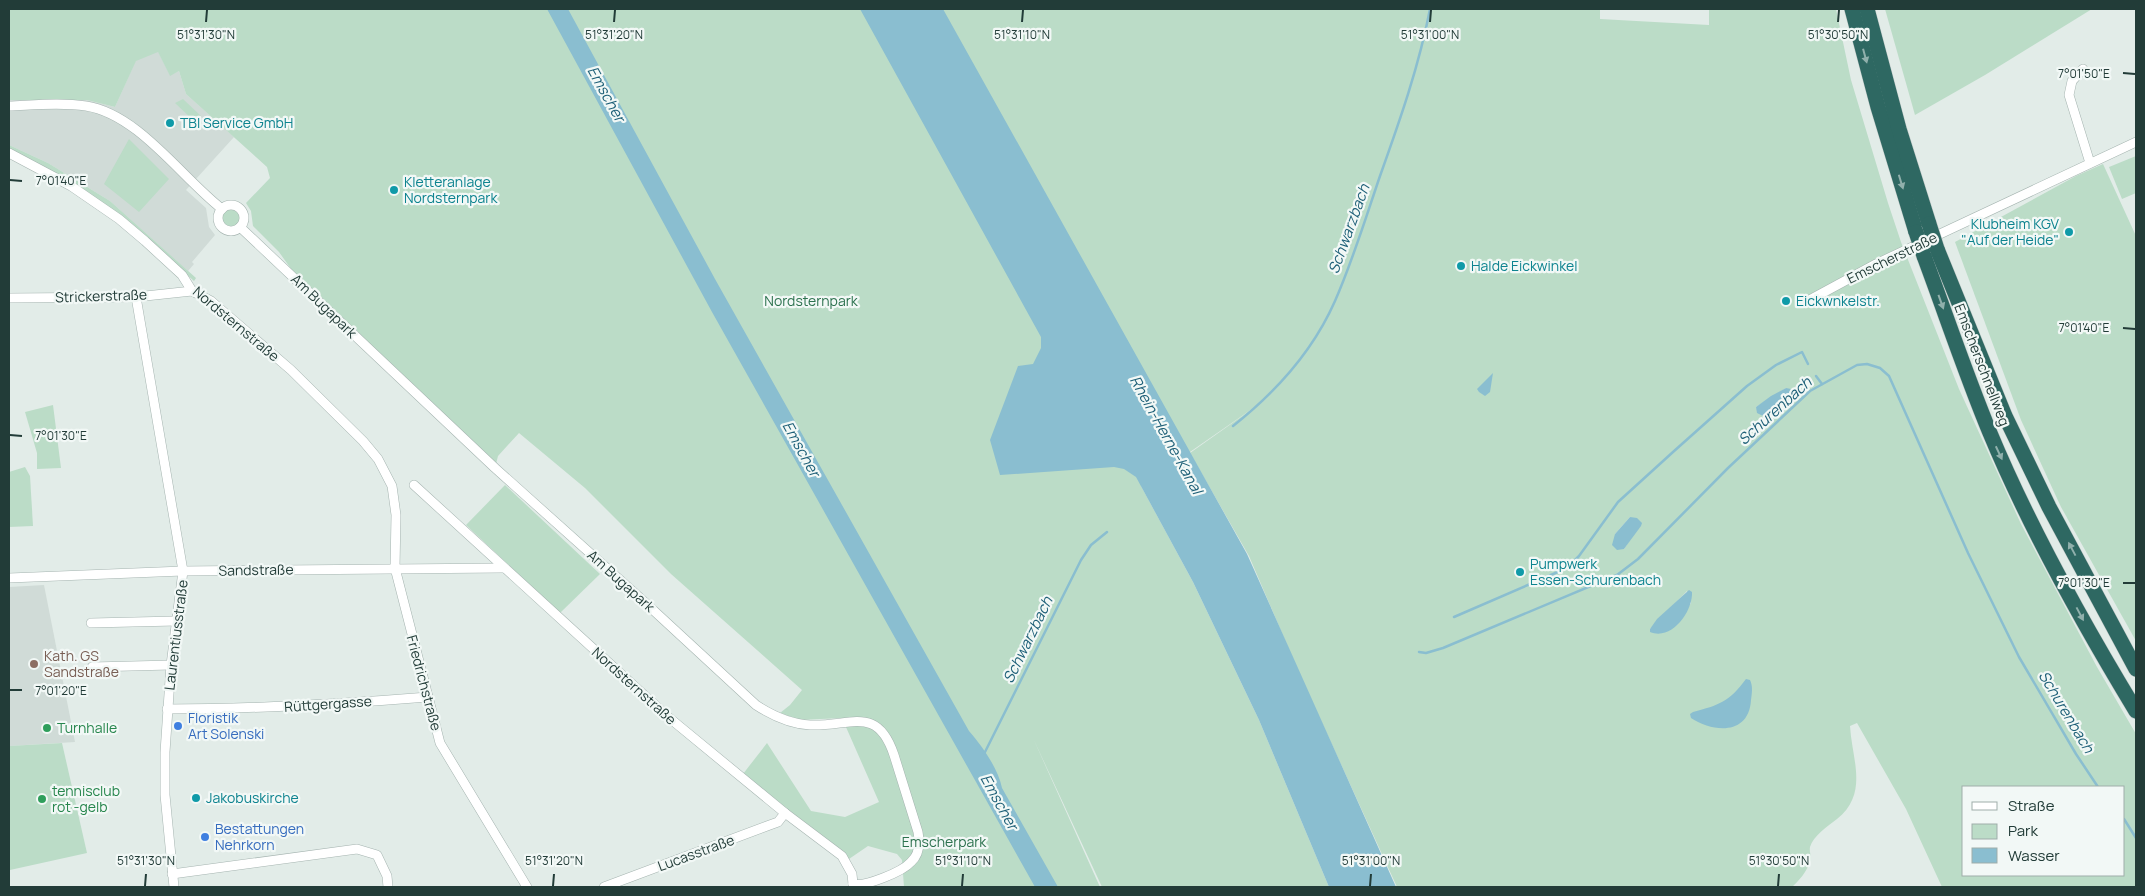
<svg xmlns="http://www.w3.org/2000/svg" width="2145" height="896" font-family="Manrope,sans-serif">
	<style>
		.built { fill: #d0dbd7 }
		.green { fill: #bbdcc7; fill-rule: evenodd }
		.water { fill: #8abed0 }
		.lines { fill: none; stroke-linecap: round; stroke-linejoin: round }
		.stream { stroke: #8abed0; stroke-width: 2.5 }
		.minor-casing { stroke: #a5b4b0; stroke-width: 10 }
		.motorway-casing { stroke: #c1c8c7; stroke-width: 16 }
		.minor { stroke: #fff; stroke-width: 9 }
		.motorway { stroke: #2e6862; stroke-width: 15 }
		.motorway-bridge-casing { stroke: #c1c8c7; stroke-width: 16; stroke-linecap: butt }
		.motorway-bridge { stroke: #2e6862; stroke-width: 15 }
		.oneway { fill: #90b0ac }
		.ticks { fill: none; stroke: #223c38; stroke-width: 2 }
		.culture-dot { fill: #0f9aa8; stroke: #f2f8f6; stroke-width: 2 }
		.education-dot { fill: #8d6e63; stroke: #f2f8f6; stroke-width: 2 }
		.shop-dot { fill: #3f7fe0; stroke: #f2f8f6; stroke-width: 2 }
		.leisure-dot { fill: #2e9e5b; stroke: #f2f8f6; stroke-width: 2 }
		.labels { text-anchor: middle; stroke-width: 4.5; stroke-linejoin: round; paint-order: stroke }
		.culture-label { font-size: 14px; fill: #0d838f; stroke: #f2f8f6; text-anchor: start }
		.street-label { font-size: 14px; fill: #223c38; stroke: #f2f8f6 }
		.park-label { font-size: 14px; fill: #2d724f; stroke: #f2f8f6 }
		.education-label { font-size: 14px; fill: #785e54; stroke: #f2f8f6; text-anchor: start }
		.shop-label { font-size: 14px; fill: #366cbe; stroke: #f2f8f6; text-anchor: start }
		.leisure-label { font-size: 14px; fill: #27864d; stroke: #f2f8f6; text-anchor: start }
		.water-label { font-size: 15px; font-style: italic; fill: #1d5f77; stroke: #f2f8f6 }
		.ticks-label { font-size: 12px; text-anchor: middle; fill: #223c38; stroke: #f2f8f6; stroke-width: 4.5; stroke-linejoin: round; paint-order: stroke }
	</style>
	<rect width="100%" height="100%" fill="#e2ece8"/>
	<g class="built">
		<path d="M158,51L170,75L179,71L186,94L234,137L186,190L206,208L209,227L215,235L192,262L194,264L188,271L110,201L48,163L9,145V100H87L115,107L136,60Z"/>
		<path d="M44,585L75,742L9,746V587Z"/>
	</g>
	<g class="green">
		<path d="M9,9H1600V19L1709,25V9H1836L1851,80L1888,203L1901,242L1959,389L2021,524L2097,667L2136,734V887H1942L1906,809L1857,723L1850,726C1852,760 1869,793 1837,819C1828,826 1813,836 1810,847C1809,852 1812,857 1810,862C1807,871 1799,881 1792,887H1397L1297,668L1249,556L1190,453L1275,393L1141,486L1193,582L1259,720L1329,887H1102L1033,738L1100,887H904L902,860L897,854L868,846L849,859L743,774L767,743L811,811L845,817L879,802L842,718L800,720L780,713L790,705L802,690L671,574L585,488L519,433L498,456L495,468L304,287L279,252L253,226L251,211L246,203L270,178L267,167L186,94L179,71L170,76L158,52L136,61L115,107L87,100H9ZM1786,388L1790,393L1763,416L1756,407ZM1630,517L1641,523L1624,549L1615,534ZM1687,591L1691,603L1677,625L1650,629ZM1964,787H2124V875H1964Z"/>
		<path d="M1885,9H2092L1985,75L1915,115Z"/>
		<path d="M183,99L201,116L195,122L175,103Z"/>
		<path d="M129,139L169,179L139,212L104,184Z"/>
		<path d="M9,145L48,163L110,201L196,278L194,281L141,233L49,170L9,149Z"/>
		<path d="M2136,156V193L2122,199L2109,167Z"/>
		<path d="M2103,164L2136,236V641L2061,507L2021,420L1955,242L2076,176Z"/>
		<circle cx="230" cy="217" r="10"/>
		<path d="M53,405L61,468L37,469V453L25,412Z"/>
		<path d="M25,467L30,476L33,526L9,527V472Z"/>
		<path d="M505,485L600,574L560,613L466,525Z"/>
		<path d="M62,743L87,853L10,870L9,746Z"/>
	</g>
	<g class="water">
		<path d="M547,9H568L715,279L969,731C982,746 998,768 1002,788L1058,887H1035L712,312Z"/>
		<path d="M860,9H943L1247,554L1396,887H1329L1259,720L1193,582L1136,477L1124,469L1114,467L1000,475L990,440L1018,366L1033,364L1041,348V337Z"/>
		<path d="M1493,373L1490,392L1485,396L1479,392L1477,389Z"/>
		<path d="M1786,388L1791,389L1787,397L1763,416L1757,413L1756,407L1771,396Z"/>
		<path d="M1630,517L1637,518L1642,523L1641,526L1624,549L1617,550L1612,545L1615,534Z"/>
		<path d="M1689,590L1692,592C1693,611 1672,641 1650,632V629L1657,619Z"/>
		<path d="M1746,679L1750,680C1753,686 1752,693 1751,700C1749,735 1714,733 1691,718L1690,714L1693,712C1719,705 1729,702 1746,679Z"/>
	</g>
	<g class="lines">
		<g class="stream">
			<path d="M1816,376L1822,384"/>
			<path d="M1233,426C1276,392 1313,351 1335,301C1353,260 1366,217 1380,176C1400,120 1419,66 1430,9"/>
			<path d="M1454,617L1567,568L1579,556L1618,502L1673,452L1747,386L1776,365L1802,352L1808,364"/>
			<path d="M1419,652L1426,653L1443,648L1617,575L1638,559L1728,468L1810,391L1857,365L1867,364L1880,368L1889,376L1968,553L2019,657L2076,754L2098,787"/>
			<path d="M984,754L1081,560L1091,545L1107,532"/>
			<path d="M2124,819L2136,838"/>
		</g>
		<defs>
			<g id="minor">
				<path d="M2083,69L2072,81L2069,95L2090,163"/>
				<path d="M9,106C34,105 61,102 86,106C138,114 181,177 222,209"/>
				<path d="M9,153L71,186L119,219L145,241L182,275L192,291L211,301L291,370L363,441L378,459L392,486L396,515L395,568L440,743L527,887"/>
				<circle cx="231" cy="218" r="13"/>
				<path d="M240,227L495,468L639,597L756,705C773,716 791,724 810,725C850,727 877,704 894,755L918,832C920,843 919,855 911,862C902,872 865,887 853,884"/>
				<path d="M136,297L183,571L171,665L165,752V795L174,887"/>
				<path d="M9,298L136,297L192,291"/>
				<path d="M1804,303L1876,264L2136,142"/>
				<path d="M414,485L667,716L785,813L842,856L852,874L853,884"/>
				<path d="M9,578L183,571L503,568"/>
				<path d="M91,623L176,621"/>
				<path d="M92,667L171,665"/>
				<path d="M167,709C255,709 341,704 428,697"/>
				<path d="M172,874L357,849L377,855L387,876L388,887"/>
				<path d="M604,887L767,826L778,822L785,813"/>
			</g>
			<g id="motorway">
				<path d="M1852,9L1878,107L1916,232"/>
				<path d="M1867,9L1899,129L1929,224"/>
				<path d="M1937,249L2005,416L2049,507L2136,669"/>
				<path d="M1924,256C1946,315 1966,375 1990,433C2030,529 2082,622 2136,711"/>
			</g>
		</defs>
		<use href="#minor" class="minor-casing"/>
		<use href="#motorway" class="motorway-casing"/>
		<use href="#minor" class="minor"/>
		<use href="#motorway" class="motorway"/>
		<defs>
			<g id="motorway-bridge">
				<path d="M1929,224L1937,249"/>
				<path d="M1916,232L1924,256"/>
			</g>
		</defs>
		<use href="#motorway-bridge" class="motorway-bridge-casing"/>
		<use href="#motorway-bridge" class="motorway-bridge"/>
	</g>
	<defs><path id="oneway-solid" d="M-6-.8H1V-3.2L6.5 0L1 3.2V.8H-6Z" transform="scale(1.25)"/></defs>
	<g class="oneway">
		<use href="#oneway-solid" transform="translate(1865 56) rotate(75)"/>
		<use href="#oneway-solid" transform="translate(1901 182) rotate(73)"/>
		<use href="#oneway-solid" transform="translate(1941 302) rotate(70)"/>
		<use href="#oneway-solid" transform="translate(1999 453) rotate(65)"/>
		<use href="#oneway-solid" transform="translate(2072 549) rotate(-118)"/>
		<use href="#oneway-solid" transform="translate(2080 614) rotate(62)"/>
	</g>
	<path class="ticks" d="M206,22L207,10M614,22L615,10M1022,22L1023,10M1430,22L1431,10M1838,22L1839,10M2123,73L2135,74M10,180L22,181M2123,328L2135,329M10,435L22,436M2123,583H2135M10,690H22M145,886L146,874M553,886L554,874M962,886L963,874M1370,886L1371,874M1778,886L1779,874"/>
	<g class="culture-dot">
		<circle cx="170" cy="123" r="5"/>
		<circle cx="394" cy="190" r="5"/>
		<circle cx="2069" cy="232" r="5"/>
		<circle cx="1461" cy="266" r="5"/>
		<circle cx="1786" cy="301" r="5"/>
		<circle cx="1520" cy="572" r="5"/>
		<circle cx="196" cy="798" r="5"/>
	</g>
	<circle class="education-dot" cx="34" cy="664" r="5"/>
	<g class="shop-dot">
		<circle cx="178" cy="726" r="5"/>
		<circle cx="205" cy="837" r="5"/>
	</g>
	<g class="leisure-dot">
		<circle cx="47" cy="728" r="5"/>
		<circle cx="42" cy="799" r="5"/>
	</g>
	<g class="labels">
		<g class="culture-label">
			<text x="180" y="128">TBI Service GmbH</text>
			<text x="404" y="187">Kletteranlage<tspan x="404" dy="16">Nordsternpark</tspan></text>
			<text x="2059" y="229" text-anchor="end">Klubheim KGV<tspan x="2059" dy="16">"Auf der Heide"</tspan></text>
			<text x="1471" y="271">Halde Eickwinkel</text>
			<text x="1796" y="306">Eickwnkelstr.</text>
			<text x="1530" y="569">Pumpwerk<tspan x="1530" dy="16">Essen-Schurenbach</tspan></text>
			<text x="206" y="803">Jakobuskirche</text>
		</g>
		<g class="street-label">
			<text transform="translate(1892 258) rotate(-26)" y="5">Emscherstraße</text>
			<text transform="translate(101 296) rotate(-2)" y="5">Strickerstraße</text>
			<text transform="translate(324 306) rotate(44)" y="5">Am Bugapark</text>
			<text transform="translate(236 324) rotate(40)" y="5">Nordsternstraße</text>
			<text transform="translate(1982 365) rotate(69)" y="5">Emscherschnellweg</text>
			<text transform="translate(256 570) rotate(-1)" y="5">Sandstraße</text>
			<text transform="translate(621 581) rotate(42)" y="5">Am Bugapark</text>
			<text transform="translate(176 635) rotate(-83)" y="5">Laurentiusstraße</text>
			<text transform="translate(424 683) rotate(75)" y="5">Friedrichstraße</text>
			<text transform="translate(634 686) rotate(42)" y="5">Nordsternstraße</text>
			<text transform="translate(328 704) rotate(-4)" y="5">Rüttgergasse</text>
			<text transform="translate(696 853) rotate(-20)" y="5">Lucasstraße</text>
		</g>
		<g class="park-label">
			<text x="811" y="306">Nordsternpark</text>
			<text x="944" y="847">Emscherpark</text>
		</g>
		<g class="education-label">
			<text x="44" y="661">Kath. GS<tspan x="44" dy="16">Sandstraße</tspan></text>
		</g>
		<g class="shop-label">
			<text x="188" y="723">Floristik<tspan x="188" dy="16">Art Solenski</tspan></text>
			<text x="215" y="834">Bestattungen<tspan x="215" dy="16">Nehrkorn</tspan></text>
		</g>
		<g class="leisure-label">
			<text x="57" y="733">Turnhalle</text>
			<text x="52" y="796">tennisclub<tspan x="52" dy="16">rot -gelb</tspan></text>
		</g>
		<g class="water-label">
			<text transform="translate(606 94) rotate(61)" y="5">Emscher</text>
			<text transform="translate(1349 229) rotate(-70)" y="5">Schwarzbach</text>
			<text transform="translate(1775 411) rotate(-42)" y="5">Schurenbach</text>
			<text transform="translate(1166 435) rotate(61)" y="5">Rhein-Herne-Kanal</text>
			<text transform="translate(801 449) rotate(61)" y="5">Emscher</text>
			<text transform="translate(1028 640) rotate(-64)" y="5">Schwarzbach</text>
			<text transform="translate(2066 712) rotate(59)" y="5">Schurenbach</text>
			<text transform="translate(999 802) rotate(61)" y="5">Emscher</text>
		</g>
	</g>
	<g class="ticks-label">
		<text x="206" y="39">51°31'30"N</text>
		<text x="614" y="39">51°31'20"N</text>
		<text x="1022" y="39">51°31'10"N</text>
		<text x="1430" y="39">51°31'00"N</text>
		<text x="1838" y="39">51°30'50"N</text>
		<text x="2084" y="78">7°01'50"E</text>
		<text x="61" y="185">7°01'40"E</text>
		<text x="2084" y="332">7°01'40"E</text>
		<text x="61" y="440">7°01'30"E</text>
		<text x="2084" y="587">7°01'30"E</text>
		<text x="61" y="695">7°01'20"E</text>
		<text x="146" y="865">51°31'30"N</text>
		<text x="554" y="865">51°31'20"N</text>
		<text x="963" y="865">51°31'10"N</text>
		<text x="1371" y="865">51°31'00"N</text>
		<text x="1779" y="865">51°30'50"N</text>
	</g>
	<rect width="2145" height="896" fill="none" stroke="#223c38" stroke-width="20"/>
	<rect x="1962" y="786" width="162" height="90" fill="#f2f8f6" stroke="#9fadaa"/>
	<rect x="1972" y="802" width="25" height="8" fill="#ffffff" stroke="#9fadaa"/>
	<text x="2008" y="811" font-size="15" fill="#223c38">Straße</text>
	<rect x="1972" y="824" width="25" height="15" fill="#bbdcc7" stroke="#9fadaa"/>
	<text x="2008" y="836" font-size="15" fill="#223c38">Park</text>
	<rect x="1972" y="848" width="25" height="15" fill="#8abed0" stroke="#9fadaa"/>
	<text x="2008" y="861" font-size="15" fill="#223c38">Wasser</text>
</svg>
